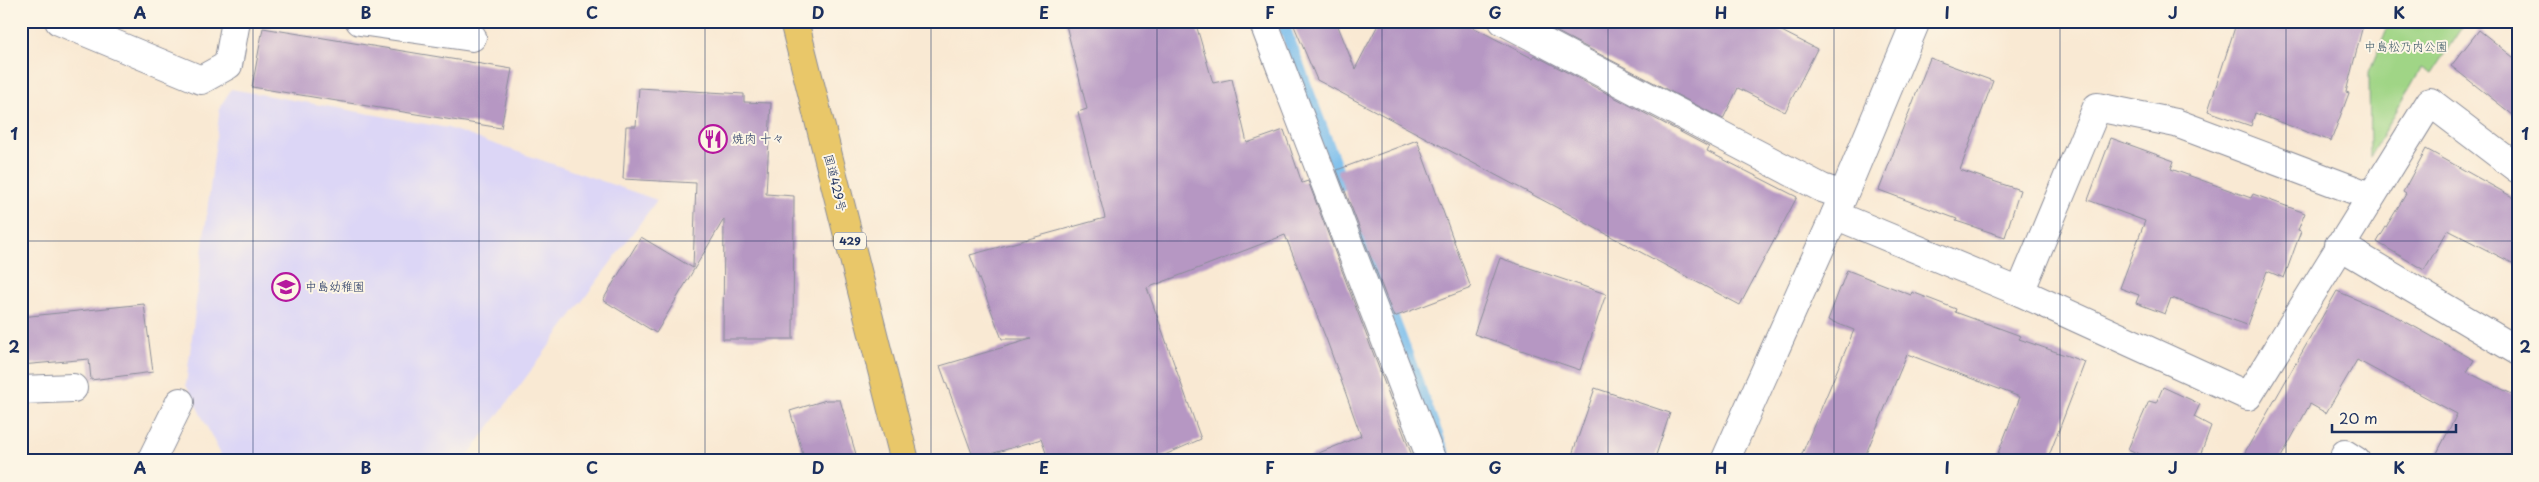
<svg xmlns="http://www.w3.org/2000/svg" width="2539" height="482" font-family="'Playpen Sans','Klee One',sans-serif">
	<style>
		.built { fill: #dcd6f6 }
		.green { fill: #a0d586; stroke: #5e8272 }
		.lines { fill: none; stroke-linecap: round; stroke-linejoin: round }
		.stream { stroke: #76bced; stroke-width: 12 }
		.building { fill: #b697c3 }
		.street-casing { stroke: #8a8c98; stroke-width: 30 }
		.highway-casing { stroke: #8a8c98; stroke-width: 30 }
		.street { stroke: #fff; stroke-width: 28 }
		.highway { stroke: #e9c769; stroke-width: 28 }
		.grid { fill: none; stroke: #1b2f5e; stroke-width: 1; stroke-opacity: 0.55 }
		.labels { text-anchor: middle; stroke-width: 4; stroke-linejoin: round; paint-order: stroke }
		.shield { fill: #fcf5e5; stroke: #5e6a86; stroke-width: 1 }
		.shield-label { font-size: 11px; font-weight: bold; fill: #1b2f5e }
		.park-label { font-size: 12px; fill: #3c5868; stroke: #fcf5e5 }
		.poi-label { font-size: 12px; fill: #1b2f5e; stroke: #fcf5e5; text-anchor: start }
		.street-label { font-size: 12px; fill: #1b2f5e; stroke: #fcf5e5 }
		.neatline { fill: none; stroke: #1b2f5e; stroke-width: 2 }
		.grid-label { font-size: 16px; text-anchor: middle; font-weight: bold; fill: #1b2f5e }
	</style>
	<rect width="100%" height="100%" fill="#fcf5e5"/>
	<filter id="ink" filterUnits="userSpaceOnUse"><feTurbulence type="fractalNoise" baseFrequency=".02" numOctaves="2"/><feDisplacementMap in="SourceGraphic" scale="10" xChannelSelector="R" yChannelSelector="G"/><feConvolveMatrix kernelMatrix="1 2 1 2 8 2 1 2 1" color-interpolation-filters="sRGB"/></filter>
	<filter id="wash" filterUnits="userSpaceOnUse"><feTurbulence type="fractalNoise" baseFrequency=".0096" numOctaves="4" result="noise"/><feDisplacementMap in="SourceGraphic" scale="20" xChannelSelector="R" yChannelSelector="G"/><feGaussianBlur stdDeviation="1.12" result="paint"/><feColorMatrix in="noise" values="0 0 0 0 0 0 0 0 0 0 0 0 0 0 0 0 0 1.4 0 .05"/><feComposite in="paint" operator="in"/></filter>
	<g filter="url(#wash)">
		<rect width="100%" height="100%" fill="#f9e9d3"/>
		<path class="built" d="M231,89L448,128L657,200L464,461H224L186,385L220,107Z"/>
		<path class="green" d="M2390,21H2466L2431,74L2421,68L2370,157L2369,72Z"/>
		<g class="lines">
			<g class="stream">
				<path d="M1282,21L1343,185"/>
				<path d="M1355,216L1447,461"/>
			</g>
		</g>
		<g id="blocks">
			<g class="building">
				<path d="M1065,21H1195L1213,83L1232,79L1247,143L1284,130L1302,183L1308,181L1414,461H1305L1304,459L1361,436L1327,341L1285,235L1147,288L1201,439L1151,461H1049L1041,439L974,459L940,366L1031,339H1002L970,255L1105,218L1078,112L1087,109Z"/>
				<path d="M1292,21H1336L1355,69L1380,21H1461L1532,58L1534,55L1709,147L1707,151L1797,197L1740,305L1317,80Z"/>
				<path d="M1551,21H1762L1817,49L1785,112L1738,88L1723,119L1548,27Z"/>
				<path d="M2237,21H2364L2346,92L2349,93L2331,141L2255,113L2251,126L2208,111Z"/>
				<path d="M263,28L512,69L501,128L252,87Z"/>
				<path d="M2479,30L2518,61V119L2451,66Z"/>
				<path d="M1930,58L1993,81L1960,170L2020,190L2005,237L1956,221L1957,219L1879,190Z"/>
				<path d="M639,88L744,94V102L771,103L766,194L794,196L793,339H723L724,219L656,333L603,300L641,237L693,268L696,183L623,179L626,126H636Z"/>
				<path d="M2111,138L2174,161L2171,169L2251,198L2253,194L2305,213L2298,230L2301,231L2284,278L2267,271L2247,325L2171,298L2165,314L2136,303L2139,295L2120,288L2145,221L2088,200Z"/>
				<path d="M1417,140L1471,288L1394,317L1337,170Z"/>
				<path d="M2426,149L2518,200V266L2448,230L2424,270L2377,242L2406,194L2403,192Z"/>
				<path d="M1500,258L1606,294L1580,370L1474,334Z"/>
				<path d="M1847,270L1911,295L1912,292L1956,309L1955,312L2021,336L2019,339L2085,362L2047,461H1995L2020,397L1907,354L1863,461H1799L1854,330L1828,320Z"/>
				<path d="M2337,291L2397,317L2474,360L2467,372L2518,397V461H2433L2457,414L2357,360L2326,413L2310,404L2279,461H2240Z"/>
				<path d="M144,304L153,372L91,380L89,359L21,365V317Z"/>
				<path d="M2163,387L2200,404L2194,417L2211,426L2198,461H2154L2128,449L2149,401L2156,403Z"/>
				<path d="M1595,388L1670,413L1654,461H1570Z"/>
				<path d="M826,400H840L858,461H805L790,411Z"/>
			</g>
		</g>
	</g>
	<g filter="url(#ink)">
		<use href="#blocks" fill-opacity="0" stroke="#8a8c98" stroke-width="1"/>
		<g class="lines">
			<defs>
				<g id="street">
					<path d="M59,21L201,80L228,65L236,21"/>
					<path d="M360,21L472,37"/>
					<path d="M1263,21L1432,461"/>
					<path d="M1503,21L1822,188L1843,195"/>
					<path d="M1835,215L2020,292L2248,396L2430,102L2518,169"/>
					<path d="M2339,245L2518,351"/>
					<path d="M2020,292L2097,107L2176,123L2370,196"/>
					<path d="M21,390L73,388"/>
					<path d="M2345,454L2356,461"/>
					<path d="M151,461L180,402"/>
					<path d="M1725,461L1835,215L1916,21"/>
				</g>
				<path id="highway" d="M794,21L905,461"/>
			</defs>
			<use href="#street" class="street-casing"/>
			<use href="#highway" class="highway-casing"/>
			<use href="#street" class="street"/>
			<use href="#highway" class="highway"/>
		</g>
	</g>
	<path class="grid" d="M253,21V461M479,21V461M705,21V461M931,21V461M1157,21V461M1382,21V461M1608,21V461M1834,21V461M2060,21V461M2286,21V461M21,241H2518"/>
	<defs>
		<symbol id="restaurant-ring" viewBox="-11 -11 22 22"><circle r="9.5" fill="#fcf5e5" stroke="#b5179e" stroke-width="1.5"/><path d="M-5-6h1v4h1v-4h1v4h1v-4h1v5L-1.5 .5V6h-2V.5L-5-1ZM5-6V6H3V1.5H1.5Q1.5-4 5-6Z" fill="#b5179e"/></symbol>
		<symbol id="school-ring" viewBox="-11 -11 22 22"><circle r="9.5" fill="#fcf5e5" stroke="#b5179e" stroke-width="1.5"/><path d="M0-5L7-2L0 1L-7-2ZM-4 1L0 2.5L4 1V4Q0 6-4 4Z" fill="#b5179e"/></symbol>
	</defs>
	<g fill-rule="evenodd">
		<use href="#restaurant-ring" x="697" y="123" width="32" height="32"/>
		<use href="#school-ring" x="270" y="271" width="32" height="32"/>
	</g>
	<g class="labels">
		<rect class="shield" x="834" y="232.5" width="32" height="17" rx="4"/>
		<g class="shield-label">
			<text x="850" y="245">429</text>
		</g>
		<g class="park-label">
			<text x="2406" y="51">中島松乃内公園</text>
		</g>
		<g class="poi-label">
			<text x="732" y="143">焼肉 十々</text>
			<text x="305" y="291">中島幼稚園</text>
		</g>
		<g class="street-label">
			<text transform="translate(835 183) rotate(76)" y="4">国道429号</text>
		</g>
	</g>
	<rect width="2539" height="482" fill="none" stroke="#fcf5e5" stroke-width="55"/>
	<path d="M2332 424v8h124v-8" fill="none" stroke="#1b2f5e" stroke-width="2.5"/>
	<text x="2339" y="424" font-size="15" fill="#1b2f5e" stroke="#fcf5e5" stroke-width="4" paint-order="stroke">20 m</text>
	<rect x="28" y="28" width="2484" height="426" class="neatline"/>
	<g class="grid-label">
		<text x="140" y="19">A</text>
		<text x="366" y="19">B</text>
		<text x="592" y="19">C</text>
		<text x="818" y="19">D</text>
		<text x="1044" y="19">E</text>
		<text x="1270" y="19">F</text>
		<text x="1495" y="19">G</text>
		<text x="1721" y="19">H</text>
		<text x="1947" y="19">I</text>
		<text x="2173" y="19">J</text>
		<text x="2399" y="19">K</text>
		<text x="14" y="140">1</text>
		<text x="2525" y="140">1</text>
		<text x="14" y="353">2</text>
		<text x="2525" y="353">2</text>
		<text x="140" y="474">A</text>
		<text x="366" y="474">B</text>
		<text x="592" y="474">C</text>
		<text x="818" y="474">D</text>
		<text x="1044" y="474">E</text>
		<text x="1270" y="474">F</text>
		<text x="1495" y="474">G</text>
		<text x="1721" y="474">H</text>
		<text x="1947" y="474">I</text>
		<text x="2173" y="474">J</text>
		<text x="2399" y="474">K</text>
	</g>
</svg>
